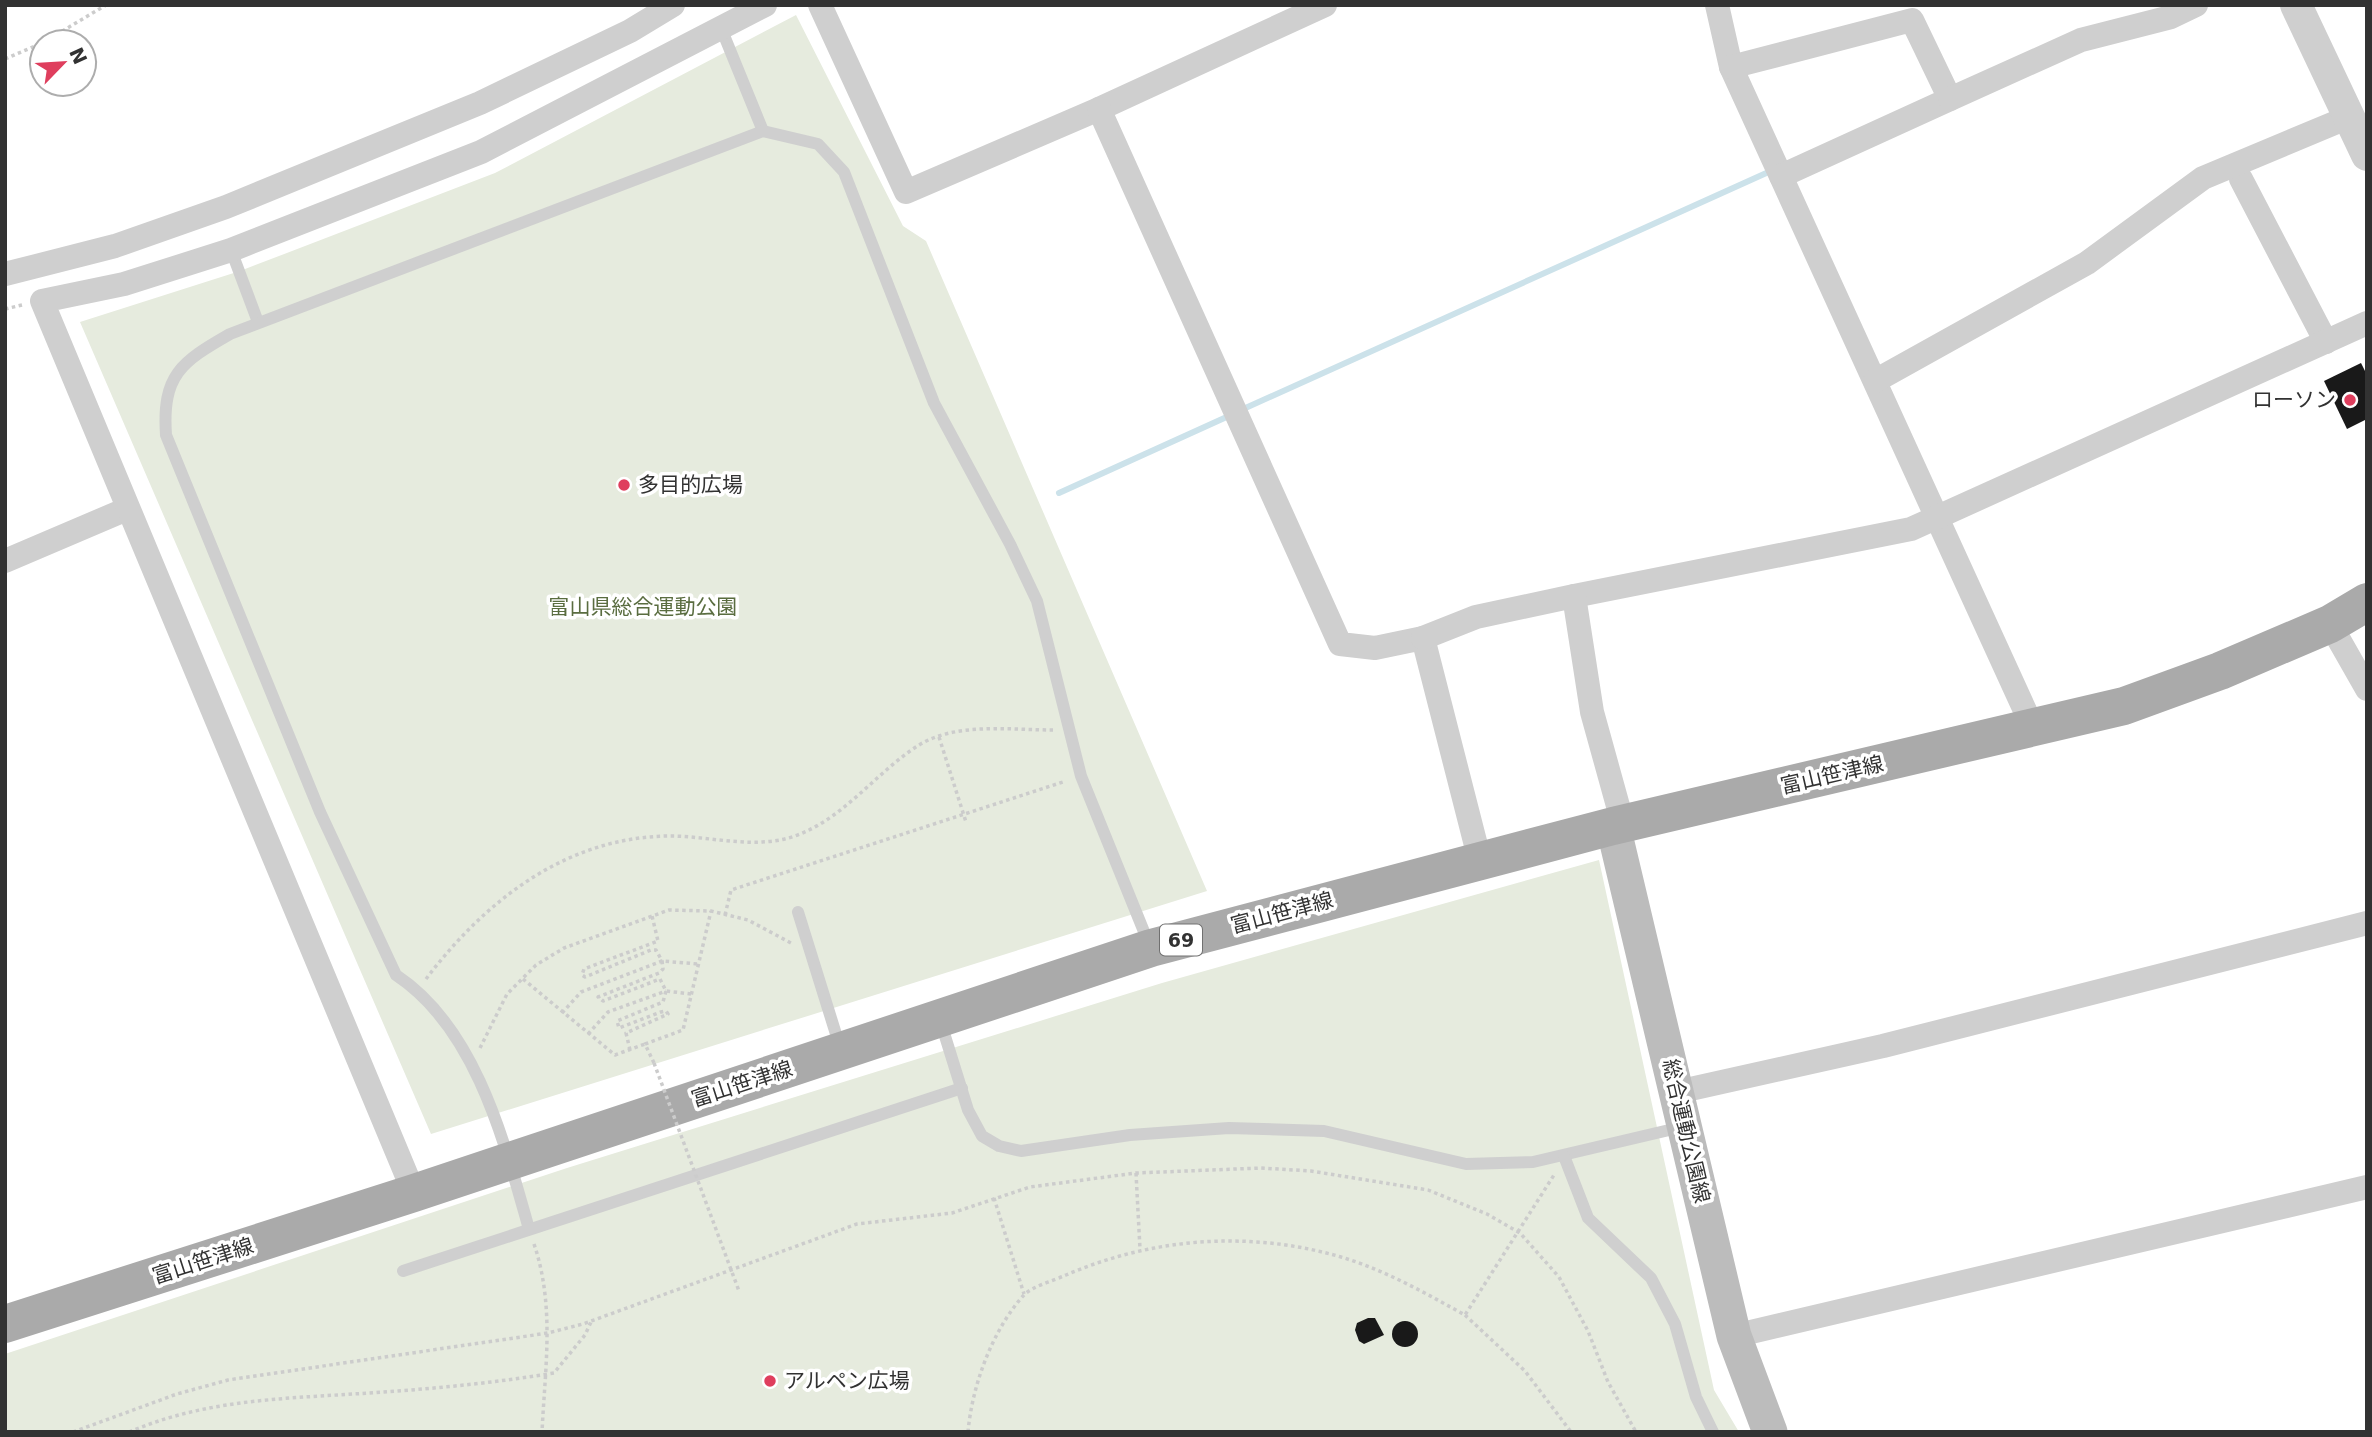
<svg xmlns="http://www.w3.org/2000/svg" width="2372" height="1437" font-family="'DejaVu Sans','Noto Sans JP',sans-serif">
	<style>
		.green { fill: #e6ebde }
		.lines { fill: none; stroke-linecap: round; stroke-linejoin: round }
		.stream { stroke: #cce2ea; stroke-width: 6 }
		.building { fill: #191919 }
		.path { stroke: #ccc; stroke-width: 3.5; stroke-dasharray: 3.5 3.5; stroke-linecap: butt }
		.service { stroke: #cfcfcf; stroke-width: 12 }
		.minor { stroke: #cfcfcf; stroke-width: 24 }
		.tertiary { stroke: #cfcfcf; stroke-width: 32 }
		.secondary { stroke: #bcbcbc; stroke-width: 35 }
		.primary { stroke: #aaa; stroke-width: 38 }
		.path-bridge { stroke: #ccc; stroke-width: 3.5; stroke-dasharray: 3.5 3.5; stroke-linecap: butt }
		.poi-dot { fill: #df3e5d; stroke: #fff; stroke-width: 2.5 }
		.labels { text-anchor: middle; stroke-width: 7; stroke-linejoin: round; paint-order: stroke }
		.shield { fill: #fff; stroke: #707070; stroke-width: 2 }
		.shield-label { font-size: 19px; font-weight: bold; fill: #323232 }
		.poi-label { font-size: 21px; fill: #323232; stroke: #fff; text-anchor: start }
		.park-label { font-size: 21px; fill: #5a6d40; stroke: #fff }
		.street-label { font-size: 21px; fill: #323232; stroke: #fff }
	</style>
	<rect width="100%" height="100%" fill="#fff"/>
	<g class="green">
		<path d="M796,15L903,226L926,241L1207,891L431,1134L80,322L240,271L495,173Z"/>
		<path d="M1599,860L1714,1390L1739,1432H5V1354L567,1168L1162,983Z"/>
	</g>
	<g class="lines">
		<g class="stream">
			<path d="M1241,410L1773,170"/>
			<path d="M1059,493L1231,415"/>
		</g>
	</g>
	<g class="building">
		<path d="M2361,363L2367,375V419L2347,429L2324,381Z"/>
		<path d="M1368,1318H1375L1384,1335L1364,1344L1359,1341L1355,1330L1357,1323Z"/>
		<circle cx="1405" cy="1334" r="13"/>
	</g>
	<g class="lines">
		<g class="path">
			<path d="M44,42L106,5"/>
			<path d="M5,59L42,43"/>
			<path d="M5,309L22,305"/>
			<path d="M939,737L966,822"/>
			<path d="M725,915L731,890L1066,781"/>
			<path d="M426,979C485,901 566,837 669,836C711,836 754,850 795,836C845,818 875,773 919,745C956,722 1012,730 1054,730"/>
			<path d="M523,979L615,1055L645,1044"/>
			<path d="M691,994L666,991L660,979L603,1001L598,997L659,973L663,969L662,961L698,964"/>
			<path d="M562,1013L581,992L662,961L656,950H651L585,977L582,975L584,969L658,941L652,916"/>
			<path d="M588,1034L608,1012L666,991"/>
			<path d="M480,1048L507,994L536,965L564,948L669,910L711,911L748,920L791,943"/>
			<path d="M630,1050L626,1033L668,1014L666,1011L661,1012L619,1028L617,1021L663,1002L666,991"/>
			<path d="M654,1063L645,1044L683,1030L711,911"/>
			<path d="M1136,1173L1140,1249"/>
			<path d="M994,1198L1024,1294"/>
			<path d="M534,1244C555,1306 545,1368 542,1432"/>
			<path d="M1465,1315L1525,1371L1571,1432"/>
			<path d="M73,1432L177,1394L228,1380L548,1333L583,1324L857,1224L952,1213L1030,1187L1136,1173L1261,1168L1311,1171L1428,1190L1487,1214L1520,1233L1559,1277L1588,1331L1608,1382L1636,1432"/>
			<path d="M129,1432C203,1401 273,1399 353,1394C420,1390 487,1384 554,1373L585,1335L591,1322"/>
			<path d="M968,1432C972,1386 992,1331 1023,1296C1032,1286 1053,1281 1066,1275C1152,1238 1249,1230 1341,1257C1385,1270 1425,1293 1465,1315L1554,1175"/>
		</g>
		<g class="service">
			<path d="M721,28L763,131"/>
			<path d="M231,250L258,322"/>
			<path d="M798,912L840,1047"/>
			<path d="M940,1020L968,1110L982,1136L999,1146L1021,1151L1130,1135L1229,1128L1324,1131L1466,1164L1533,1162L1682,1127"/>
			<path d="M1564,1156L1588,1218L1651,1278L1675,1324L1696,1397L1713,1432"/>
			<path d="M529,1229C504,1141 476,1028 396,975L320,812L166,435C162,375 181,362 230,334L763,131L818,144L844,172L934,403L1010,544L1037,601L1081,776L1149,944"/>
			<path d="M403,1271L962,1088"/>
		</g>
		<g class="minor">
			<path d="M820,5L906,192L1099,109L1325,5"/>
			<path d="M1717,5L1731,67L2033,728"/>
			<path d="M1731,67L1912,20L1950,99L1781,176"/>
			<path d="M1950,99L2081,40L2171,17L2196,5"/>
			<path d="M1099,109L1340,644L1375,648L1423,638L1480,861"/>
			<path d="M2241,179L2326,342"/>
			<path d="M5,274L115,246L226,207L480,103L630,31L673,5"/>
			<path d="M1875,381L2087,263L2203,178L2349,117"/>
			<path d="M5,561L127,509"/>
			<path d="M1574,596L1911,529L2367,323"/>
			<path d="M2330,624L2367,689"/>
			<path d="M1423,638L1476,617L1574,596L1592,712L1623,824"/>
			<path d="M1677,1092L1883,1046L2367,923"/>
			<path d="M414,1193L42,301L124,284L231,250L481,152L765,5"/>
			<path d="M1734,1336L2367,1187"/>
		</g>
		<path class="tertiary" d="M2296,5L2367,155"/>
		<path class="secondary" d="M1613,826L1734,1336L1770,1432"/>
		<path class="primary" d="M5,1324L414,1193L1151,948L1613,826L2124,706L2220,671L2330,624L2367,602"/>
		<path class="path-bridge" d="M654,1063L739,1291"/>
	</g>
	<g class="poi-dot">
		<circle cx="2350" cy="400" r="7"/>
		<circle cx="624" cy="485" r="7"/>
		<circle cx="770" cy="1381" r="7"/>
	</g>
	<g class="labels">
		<rect class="shield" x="1160" y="924.5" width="42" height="31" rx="5"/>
		<g class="shield-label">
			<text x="1181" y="947">69</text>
		</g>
		<g class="poi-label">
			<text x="2336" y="407" text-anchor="end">ローソン</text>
			<text x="638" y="492">多目的広場</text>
			<text x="784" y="1388">アルペン広場</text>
		</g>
		<g class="park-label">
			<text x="643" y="614">富山県総合運動公園</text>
		</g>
		<g class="street-label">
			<text transform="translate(1832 775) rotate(-13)" y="7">富山笹津線</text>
			<text transform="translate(1282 913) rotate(-15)" y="7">富山笹津線</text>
			<text transform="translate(742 1084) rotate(-18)" y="7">富山笹津線</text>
			<text transform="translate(1686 1131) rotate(77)" y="7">総合運動公園線</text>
			<text transform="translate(203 1261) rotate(-18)" y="7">富山笹津線</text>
		</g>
	</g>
	<rect width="2372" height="1437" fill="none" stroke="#323232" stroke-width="14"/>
	<g transform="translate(63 63) rotate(65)"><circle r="33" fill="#ffffff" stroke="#adadad" stroke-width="2"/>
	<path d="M0-5L12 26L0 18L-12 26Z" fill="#df3e5d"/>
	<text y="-10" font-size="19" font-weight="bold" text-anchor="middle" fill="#323232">N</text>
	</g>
</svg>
